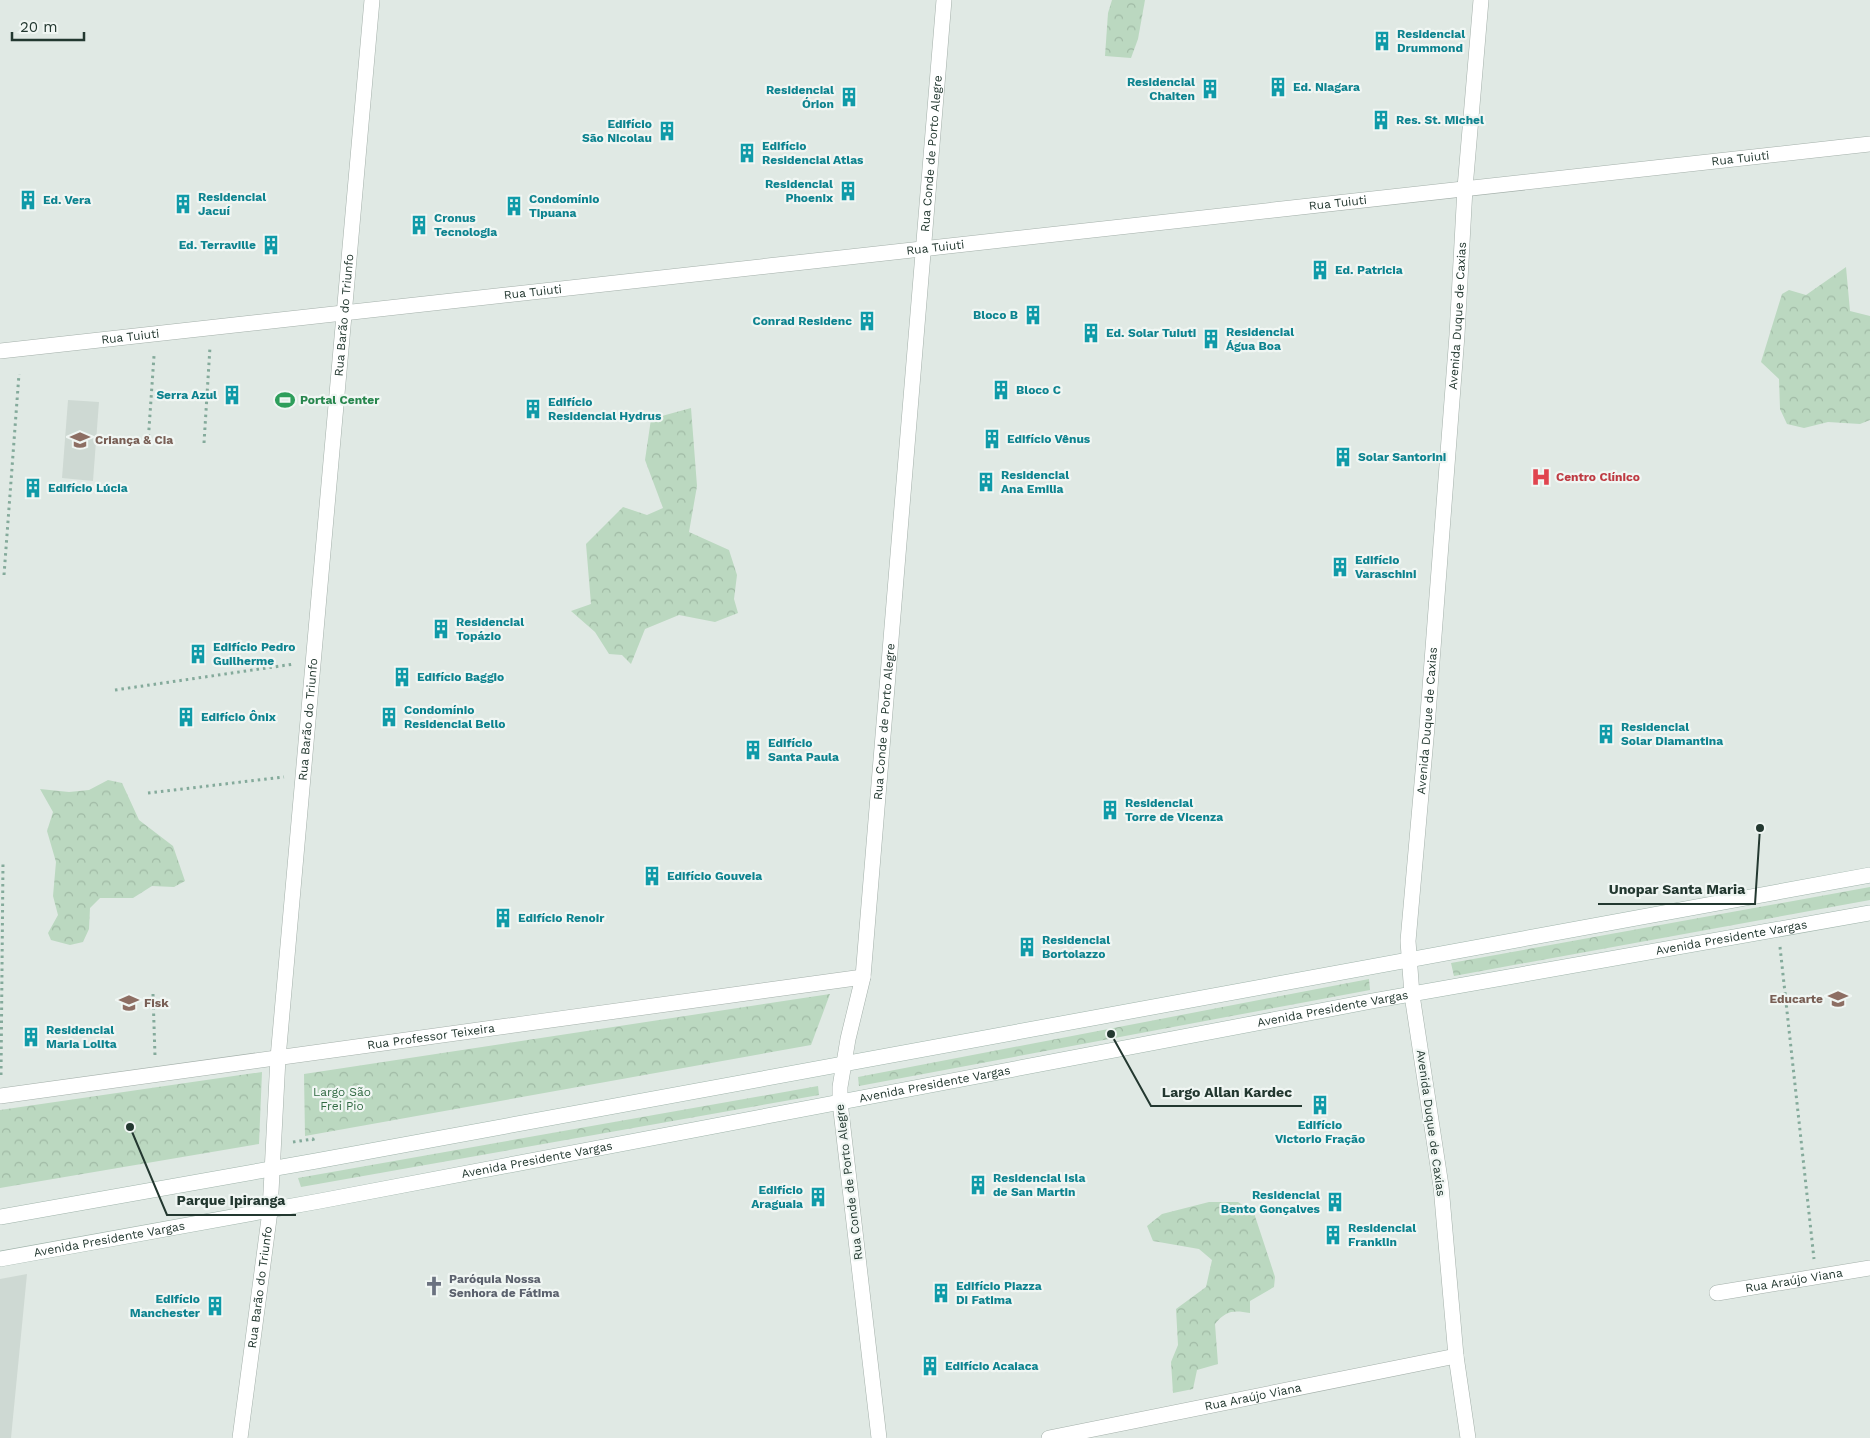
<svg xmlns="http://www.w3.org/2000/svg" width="1870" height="1438" font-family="'Work Sans',sans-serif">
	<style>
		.built { fill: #ced9d3 }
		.forest { fill: url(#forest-crowns) }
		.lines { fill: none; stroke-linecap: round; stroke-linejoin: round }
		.minor-casing { stroke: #a4b0aa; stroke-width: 16 }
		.tertiary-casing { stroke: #a4b0aa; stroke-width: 16 }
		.secondary-casing { stroke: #a0b4ab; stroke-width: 16 }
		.path { stroke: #84aa9b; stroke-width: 3; stroke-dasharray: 2.5 4; stroke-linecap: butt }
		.minor { stroke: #fff; stroke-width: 15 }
		.tertiary { stroke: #fff; stroke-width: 15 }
		.secondary { stroke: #fff; stroke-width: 15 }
		.labels { text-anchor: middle; stroke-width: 4.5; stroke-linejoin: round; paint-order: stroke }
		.culture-label { font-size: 12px; font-weight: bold; fill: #0d838f; stroke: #f0f6f3; text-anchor: start }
		.street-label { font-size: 12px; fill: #233830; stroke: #f0f6f3 }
		.leisure-label { font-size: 12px; font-weight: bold; fill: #27864d; stroke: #f0f6f3; text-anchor: start }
		.education-label { font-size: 12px; font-weight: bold; fill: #785e54; stroke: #f0f6f3; text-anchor: start }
		.health-label { font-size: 12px; font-weight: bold; fill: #be3a42; stroke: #f0f6f3; text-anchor: start }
		.park-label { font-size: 12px; fill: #316a43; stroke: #f0f6f3 }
		.worship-label { font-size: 12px; font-weight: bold; fill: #5b616d; stroke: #f0f6f3; text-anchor: start }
		.leader { fill: none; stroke: #233830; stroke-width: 2 }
		.callout-dot { fill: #233830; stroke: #f0f6f3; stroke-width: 2 }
		.callout-label { font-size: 14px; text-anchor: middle; font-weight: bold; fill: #233830; stroke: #f0f6f3; stroke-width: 4.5; stroke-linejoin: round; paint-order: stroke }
	</style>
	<defs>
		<pattern id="forest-crowns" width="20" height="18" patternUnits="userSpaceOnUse" patternTransform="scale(1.25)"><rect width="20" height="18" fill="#bbd8c0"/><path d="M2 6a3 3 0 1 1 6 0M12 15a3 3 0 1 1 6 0" fill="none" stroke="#a0baa5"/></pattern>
	</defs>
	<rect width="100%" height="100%" fill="#e0e9e4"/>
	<g class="built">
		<path d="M68,400L99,402L93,481L62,478Z"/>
		<path d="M27,1274L11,1438H0V1279Z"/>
	</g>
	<g class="forest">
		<path d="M1112,0H1145L1138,39L1131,58L1105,56L1108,13Z"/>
		<path d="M1846,267L1850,311L1870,316V420L1860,424L1828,422L1804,428L1787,424L1780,409L1779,379L1761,362L1782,294L1789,290L1806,295Z"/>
		<path d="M691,408L697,486L689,532L729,550L737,575L734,599L738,613L715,622L679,615L645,629L631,664L622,655L609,654L595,632L571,611L591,604L586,544L623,507L647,515L663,508L645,460L651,419Z"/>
		<path d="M108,780L122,783L139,820L173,846L185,881L174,887L152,886L133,898H100L90,908L89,929L83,942L70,945L51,940L48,933L58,915L53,896L56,862L47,831L53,812L40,789L69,792L89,790Z"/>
		<path d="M1870,887V900L1454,976L1451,963Z"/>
		<path d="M1369,979L1370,990L859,1086L858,1077Z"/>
		<path d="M830,994L811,1045L305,1136L304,1074Z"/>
		<path d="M262,1072L259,1144L0,1188V1110Z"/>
		<path d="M818,1086L819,1095L301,1187L298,1178Z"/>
		<path d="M1209,1202H1238L1254,1213L1275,1277L1274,1287L1250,1301V1313C1234,1310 1226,1310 1215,1324L1218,1364L1197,1370L1193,1389L1173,1393L1171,1362L1178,1345L1176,1309L1206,1287L1212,1260L1199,1249L1153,1241L1147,1226L1162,1214Z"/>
	</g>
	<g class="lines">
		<defs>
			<g id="minor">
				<path id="s1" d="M0,351L1870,144"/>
				<path id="s2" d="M0,1096L863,977"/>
				<path id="s3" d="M1717,1293L1870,1268"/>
				<path id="s4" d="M879,1438L840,1102V1087L848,1039L863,977L944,0"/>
				<path id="s5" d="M1049,1438L1456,1356"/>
			</g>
			<g id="tertiary">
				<path id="s6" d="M240,1438L270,1211L278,1058L372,0"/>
				<path id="s7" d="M1468,1438L1456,1356L1441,1186L1412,995L1408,941L1427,727L1457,335L1465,188L1481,0"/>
			</g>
			<g id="secondary">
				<path d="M0,1217L316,1161L1870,875"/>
				<path id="s8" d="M0,1259L320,1201L1372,1001L1870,913"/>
			</g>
		</defs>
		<use href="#minor" class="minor-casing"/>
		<use href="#tertiary" class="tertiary-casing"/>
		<use href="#secondary" class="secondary-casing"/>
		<g class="path">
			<path d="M148,443L154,356"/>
			<path d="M204,443L210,347"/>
			<path d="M4,575L19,374"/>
			<path d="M115,690L294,664"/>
			<path d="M148,793L284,777"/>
			<path d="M1780,947L1814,1259"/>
			<path d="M153,994L155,1056"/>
			<path d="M1,1075L3,862"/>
			<path d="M293,1142L313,1139L314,1142"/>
		</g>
		<use href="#minor" class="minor"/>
		<use href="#tertiary" class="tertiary"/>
		<use href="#secondary" class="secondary"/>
	</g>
	<defs>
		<symbol id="building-bare" viewBox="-9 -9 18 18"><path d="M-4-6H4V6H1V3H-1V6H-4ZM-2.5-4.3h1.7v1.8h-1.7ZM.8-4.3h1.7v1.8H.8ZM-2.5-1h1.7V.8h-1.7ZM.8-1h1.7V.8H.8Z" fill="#0f9aa8" stroke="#f0f6f3" stroke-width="2.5" paint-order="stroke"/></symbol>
		<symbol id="stadium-bare" viewBox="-9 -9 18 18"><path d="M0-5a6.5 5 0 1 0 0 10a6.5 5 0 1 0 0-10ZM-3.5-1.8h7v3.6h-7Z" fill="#2e9e5b" stroke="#f0f6f3" stroke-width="2.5" paint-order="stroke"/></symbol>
		<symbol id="school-bare" viewBox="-9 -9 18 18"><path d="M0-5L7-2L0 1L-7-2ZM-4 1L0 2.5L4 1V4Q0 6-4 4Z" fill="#8d6e63" stroke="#f0f6f3" stroke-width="2.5" paint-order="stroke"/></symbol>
		<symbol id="hospital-bare" viewBox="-9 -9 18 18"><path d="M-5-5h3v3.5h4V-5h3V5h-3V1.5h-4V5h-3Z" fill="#e0444e" stroke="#f0f6f3" stroke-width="2.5" paint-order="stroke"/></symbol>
		<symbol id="church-bare" viewBox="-9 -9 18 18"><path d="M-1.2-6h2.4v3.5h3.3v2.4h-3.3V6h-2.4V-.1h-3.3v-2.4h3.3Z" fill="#6b7280" stroke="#f0f6f3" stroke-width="2.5" paint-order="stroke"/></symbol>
	</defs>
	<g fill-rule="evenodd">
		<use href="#building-bare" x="1368" y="27" width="28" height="28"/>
		<use href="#building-bare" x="1264" y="73" width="28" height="28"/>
		<use href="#building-bare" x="1196" y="75" width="28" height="28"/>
		<use href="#building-bare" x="835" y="83" width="28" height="28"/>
		<use href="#building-bare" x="1367" y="106" width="28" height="28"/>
		<use href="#building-bare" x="653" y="117" width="28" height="28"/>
		<use href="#building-bare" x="733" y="139" width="28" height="28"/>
		<use href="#building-bare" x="834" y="177" width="28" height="28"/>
		<use href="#building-bare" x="14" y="186" width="28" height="28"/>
		<use href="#building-bare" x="169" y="190" width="28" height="28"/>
		<use href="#building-bare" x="500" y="192" width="28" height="28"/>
		<use href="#building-bare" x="405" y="211" width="28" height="28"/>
		<use href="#building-bare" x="257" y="231" width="28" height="28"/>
		<use href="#building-bare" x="1306" y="256" width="28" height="28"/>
		<use href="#building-bare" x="1019" y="301" width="28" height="28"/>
		<use href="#building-bare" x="853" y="307" width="28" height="28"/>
		<use href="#building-bare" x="1077" y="319" width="28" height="28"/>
		<use href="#building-bare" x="1197" y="325" width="28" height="28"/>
		<use href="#building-bare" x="987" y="376" width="28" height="28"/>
		<use href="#building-bare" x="218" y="381" width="28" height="28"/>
		<use href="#stadium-bare" x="271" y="386" width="28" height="28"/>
		<use href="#building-bare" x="519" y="395" width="28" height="28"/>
		<use href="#building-bare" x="978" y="425" width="28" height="28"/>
		<use href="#school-bare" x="66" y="426" width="28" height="28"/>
		<use href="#building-bare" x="1329" y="443" width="28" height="28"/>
		<use href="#hospital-bare" x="1527" y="463" width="28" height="28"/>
		<use href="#building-bare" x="972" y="468" width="28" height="28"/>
		<use href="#building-bare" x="19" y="474" width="28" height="28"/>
		<use href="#building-bare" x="1326" y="553" width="28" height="28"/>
		<use href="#building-bare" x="427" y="615" width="28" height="28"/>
		<use href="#building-bare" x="184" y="640" width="28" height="28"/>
		<use href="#building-bare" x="388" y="663" width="28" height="28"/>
		<use href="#building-bare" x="172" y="703" width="28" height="28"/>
		<use href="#building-bare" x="375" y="703" width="28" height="28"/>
		<use href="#building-bare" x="1592" y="720" width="28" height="28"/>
		<use href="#building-bare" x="739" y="736" width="28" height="28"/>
		<use href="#building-bare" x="1096" y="796" width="28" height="28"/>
		<use href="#building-bare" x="638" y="862" width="28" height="28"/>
		<use href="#building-bare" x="489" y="904" width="28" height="28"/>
		<use href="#building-bare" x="1013" y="933" width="28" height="28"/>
		<use href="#school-bare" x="1824" y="985" width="28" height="28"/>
		<use href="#school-bare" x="115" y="989" width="28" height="28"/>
		<use href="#building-bare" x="17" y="1023" width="28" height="28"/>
		<use href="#building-bare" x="1306" y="1091" width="28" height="28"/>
		<use href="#building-bare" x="964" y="1171" width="28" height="28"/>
		<use href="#building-bare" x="804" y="1183" width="28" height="28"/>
		<use href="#building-bare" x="1321" y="1188" width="28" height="28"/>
		<use href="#building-bare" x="1319" y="1221" width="28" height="28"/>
		<use href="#church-bare" x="420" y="1272" width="28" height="28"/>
		<use href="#building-bare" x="927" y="1279" width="28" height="28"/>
		<use href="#building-bare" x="201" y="1292" width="28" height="28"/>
		<use href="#building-bare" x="916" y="1352" width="28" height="28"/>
	</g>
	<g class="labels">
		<g class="culture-label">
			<text x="1397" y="38">Residencial<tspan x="1397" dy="14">Drummond</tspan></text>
			<text x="1195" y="86" text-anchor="end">Residencial<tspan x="1195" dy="14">Chaiten</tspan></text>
			<text x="1293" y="91">Ed. Niagara</text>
			<text x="834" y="94" text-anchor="end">Residencial<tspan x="834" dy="14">Órion</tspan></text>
			<text x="1396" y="124">Res. St. Michel</text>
			<text x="652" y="128" text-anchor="end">Edifício<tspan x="652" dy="14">São Nicolau</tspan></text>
			<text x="762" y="150">Edifício<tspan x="762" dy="14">Residencial Atlas</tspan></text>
			<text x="833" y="188" text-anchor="end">Residencial<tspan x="833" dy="14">Phoenix</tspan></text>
			<text x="198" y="201">Residencial<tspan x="198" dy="14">Jacuí</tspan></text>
			<text x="529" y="203">Condomínio<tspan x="529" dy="14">Tipuana</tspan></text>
			<text x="43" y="204">Ed. Vera</text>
			<text x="434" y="222">Cronus<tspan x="434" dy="14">Tecnologia</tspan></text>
			<text x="256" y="249" text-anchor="end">Ed. Terraville</text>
			<text x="1335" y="274">Ed. Patricia</text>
			<text x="1018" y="319" text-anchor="end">Bloco B</text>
			<text x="852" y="325" text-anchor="end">Conrad Residenc</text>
			<text x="1226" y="336">Residencial<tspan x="1226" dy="14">Água Boa</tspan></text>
			<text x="1106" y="337">Ed. Solar Tuiuti</text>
			<text x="1016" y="394">Bloco C</text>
			<text x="217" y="399" text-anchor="end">Serra Azul</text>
			<text x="548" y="406">Edifício<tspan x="548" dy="14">Residencial Hydrus</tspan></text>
			<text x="1007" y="443">Edifício Vênus</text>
			<text x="1358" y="461">Solar Santorini</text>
			<text x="1001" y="479">Residencial<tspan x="1001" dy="14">Ana Emilia</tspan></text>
			<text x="48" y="492">Edifício Lúcia</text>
			<text x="1355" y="564">Edifício<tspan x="1355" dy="14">Varaschini</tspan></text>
			<text x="456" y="626">Residencial<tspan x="456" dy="14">Topázio</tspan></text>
			<text x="213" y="651">Edifício Pedro<tspan x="213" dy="14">Guilherme</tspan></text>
			<text x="417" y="681">Edifício Baggio</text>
			<text x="404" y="714">Condomínio<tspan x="404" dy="14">Residencial Bello</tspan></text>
			<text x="201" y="721">Edifício Ônix</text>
			<text x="1621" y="731">Residencial<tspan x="1621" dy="14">Solar Diamantina</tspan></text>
			<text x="768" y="747">Edifício<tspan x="768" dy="14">Santa Paula</tspan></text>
			<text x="1125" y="807">Residencial<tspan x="1125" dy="14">Torre de Vicenza</tspan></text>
			<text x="667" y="880">Edifício Gouveia</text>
			<text x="518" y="922">Edifício Renoir</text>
			<text x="1042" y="944">Residencial<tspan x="1042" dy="14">Bortolazzo</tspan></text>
			<text x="46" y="1034">Residencial<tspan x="46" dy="14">Maria Lolita</tspan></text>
			<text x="1320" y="1129" text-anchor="middle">Edifício<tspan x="1320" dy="14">Victorio Fração</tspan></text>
			<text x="993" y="1182">Residencial Isla<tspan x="993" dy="14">de San Martin</tspan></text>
			<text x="803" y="1194" text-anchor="end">Edifício<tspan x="803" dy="14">Araguaia</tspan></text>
			<text x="1320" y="1199" text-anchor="end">Residencial<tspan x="1320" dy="14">Bento Gonçalves</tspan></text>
			<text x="1348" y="1232">Residencial<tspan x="1348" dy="14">Franklin</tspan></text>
			<text x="956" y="1290">Edifício Piazza<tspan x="956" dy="14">Di Fatima</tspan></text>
			<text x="200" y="1303" text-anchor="end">Edifício<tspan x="200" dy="14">Manchester</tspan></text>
			<text x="945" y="1370">Edifício Acaiaca</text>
		</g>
		<g class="street-label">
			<text dy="4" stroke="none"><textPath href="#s4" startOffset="1292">Rua Conde de Porto Alegre</textPath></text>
			<text dy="4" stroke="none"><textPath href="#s1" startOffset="1751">Rua Tuiuti</textPath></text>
			<text dy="4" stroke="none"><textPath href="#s1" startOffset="1346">Rua Tuiuti</textPath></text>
			<text dy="4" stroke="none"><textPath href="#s1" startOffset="941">Rua Tuiuti</textPath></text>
			<text dy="4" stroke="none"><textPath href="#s1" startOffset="536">Rua Tuiuti</textPath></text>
			<text dy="4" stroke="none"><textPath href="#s6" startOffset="1128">Rua Barão do Triunfo</textPath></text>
			<text dy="4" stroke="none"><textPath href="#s7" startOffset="1128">Avenida Duque de Caxias</textPath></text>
			<text dy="4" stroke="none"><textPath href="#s1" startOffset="131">Rua Tuiuti</textPath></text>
			<text dy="4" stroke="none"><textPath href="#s6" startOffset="722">Rua Barão do Triunfo</textPath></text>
			<text dy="4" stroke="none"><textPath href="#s7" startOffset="722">Avenida Duque de Caxias</textPath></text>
			<text dy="4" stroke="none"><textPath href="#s4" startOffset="722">Rua Conde de Porto Alegre</textPath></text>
			<text dy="4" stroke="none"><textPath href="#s8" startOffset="1761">Avenida Presidente Vargas</textPath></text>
			<text dy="4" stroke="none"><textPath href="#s8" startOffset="1356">Avenida Presidente Vargas</textPath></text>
			<text dy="4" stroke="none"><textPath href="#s2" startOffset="435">Rua Professor Teixeira</textPath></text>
			<text dy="4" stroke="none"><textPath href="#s8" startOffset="951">Avenida Presidente Vargas</textPath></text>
			<text transform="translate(1431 1123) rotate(82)" y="4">Avenida Duque de Caxias</text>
			<text dy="4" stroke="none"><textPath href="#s8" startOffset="546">Avenida Presidente Vargas</textPath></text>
			<text transform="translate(849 1182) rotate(-97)" y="4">Rua Conde de Porto Alegre</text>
			<text dy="4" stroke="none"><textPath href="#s8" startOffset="111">Avenida Presidente Vargas</textPath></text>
			<text dy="4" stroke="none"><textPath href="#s3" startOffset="78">Rua Araújo Viana</textPath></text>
			<text dy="4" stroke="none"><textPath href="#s6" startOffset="152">Rua Barão do Triunfo</textPath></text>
			<text dy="4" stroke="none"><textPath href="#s5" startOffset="208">Rua Araújo Viana</textPath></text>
		</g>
		<g class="leisure-label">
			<text x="300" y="404">Portal Center</text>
		</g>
		<g class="education-label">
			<text x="95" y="444">Criança &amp; Cia</text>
			<text x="1823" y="1003" text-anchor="end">Educarte</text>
			<text x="144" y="1007">Fisk</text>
		</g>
		<g class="health-label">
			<text x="1556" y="481">Centro Clínico</text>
		</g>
		<g class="park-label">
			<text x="342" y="1096">Largo São<tspan x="342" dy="14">Frei Pio</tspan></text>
		</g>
		<g class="worship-label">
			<text x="449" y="1283">Paróquia Nossa<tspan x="449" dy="14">Senhora de Fátima</tspan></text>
		</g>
	</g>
	<path class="leader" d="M1760 828L1755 904H1598M1111 1034L1151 1106H1302M130 1127L167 1215H296"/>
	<g class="callout-dot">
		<circle cx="1760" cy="828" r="5"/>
		<circle cx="1111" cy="1034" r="5"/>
		<circle cx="130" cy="1127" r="5"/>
	</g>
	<g class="callout-label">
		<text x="1677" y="894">Unopar Santa Maria</text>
		<text x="1227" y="1097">Largo Allan Kardec</text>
		<text x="231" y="1205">Parque Ipiranga</text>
	</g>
	<path d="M12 32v8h72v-8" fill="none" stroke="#233830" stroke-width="2.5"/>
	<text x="20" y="32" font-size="15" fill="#233830" stroke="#f0f6f3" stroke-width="4" paint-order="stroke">20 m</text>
</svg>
